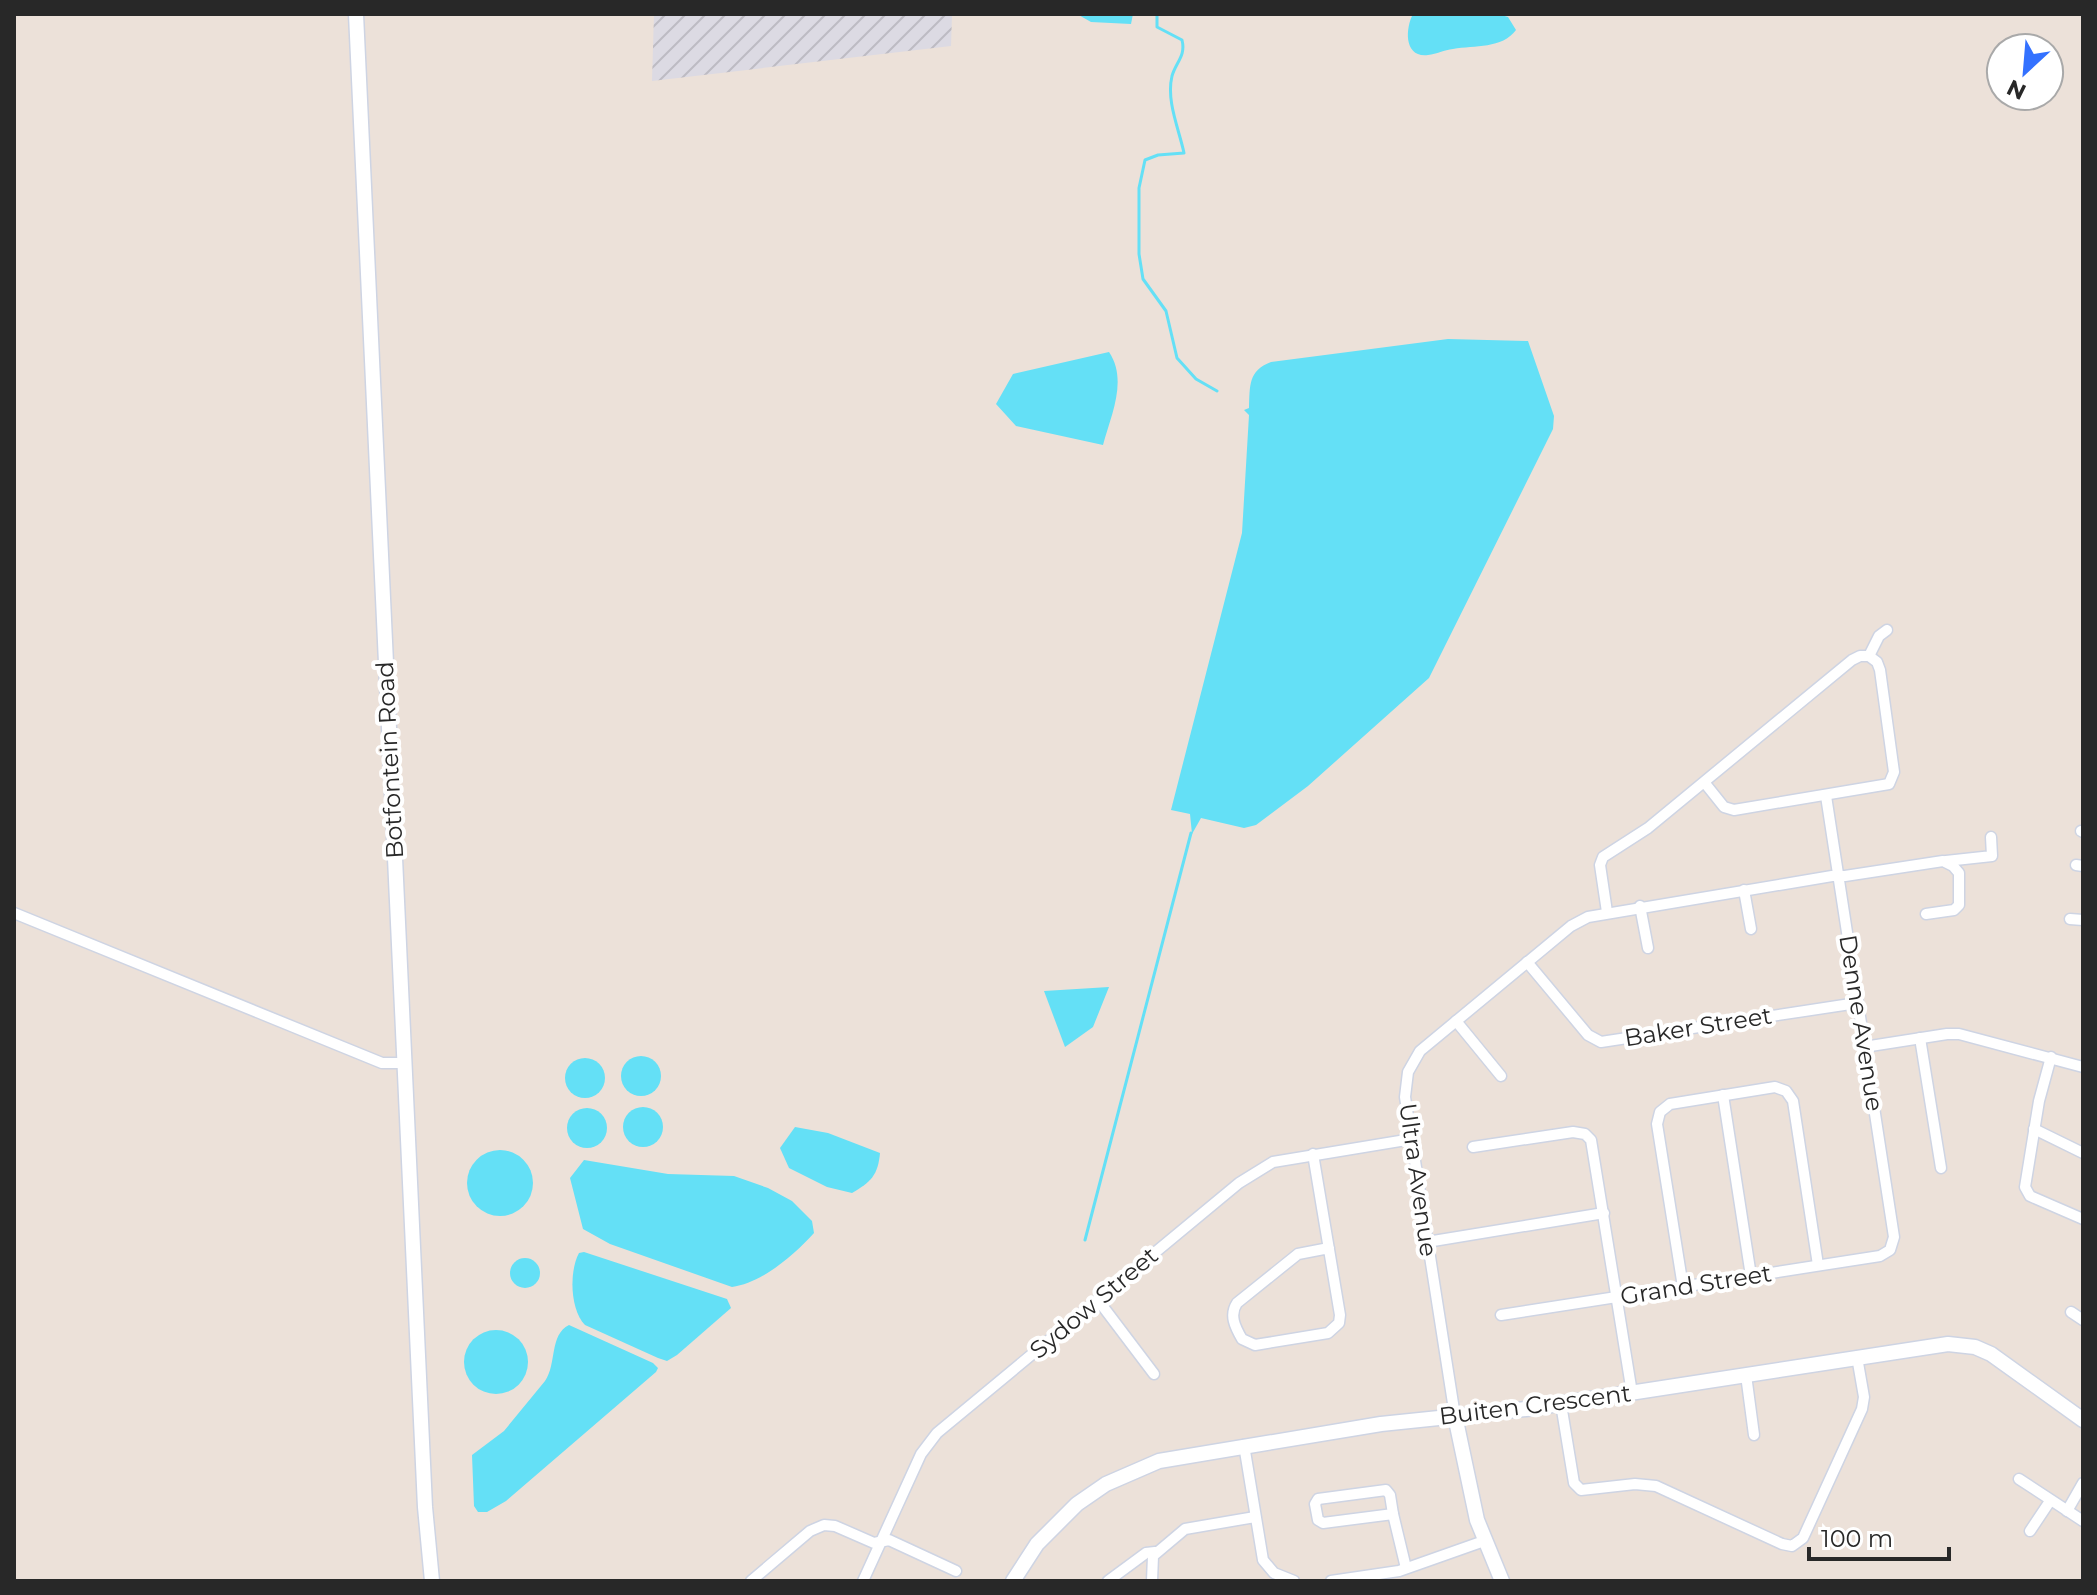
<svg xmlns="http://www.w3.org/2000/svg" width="2097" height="1595" font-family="Montserrat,sans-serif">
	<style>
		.industrial { fill: url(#industrial-furrows) }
		.water { fill: #64e0f6 }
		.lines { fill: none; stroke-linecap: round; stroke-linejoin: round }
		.stream { stroke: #64e0f6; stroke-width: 3 }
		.street-casing { stroke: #ced4e3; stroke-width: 13 }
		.secondary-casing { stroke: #ced4e3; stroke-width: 17 }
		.street { stroke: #fff; stroke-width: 10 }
		.secondary { stroke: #fff; stroke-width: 14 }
		.labels { text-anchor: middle; stroke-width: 8; stroke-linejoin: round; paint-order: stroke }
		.street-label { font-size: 24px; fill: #282828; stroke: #fff }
	</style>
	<defs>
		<pattern id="industrial-furrows" width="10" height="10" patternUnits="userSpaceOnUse" patternTransform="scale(2)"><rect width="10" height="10" fill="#dcdae3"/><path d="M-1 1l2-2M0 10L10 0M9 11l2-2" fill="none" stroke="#bdbbc3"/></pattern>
	</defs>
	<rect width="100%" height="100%" fill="#ece1d9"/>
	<path class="industrial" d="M654,14H952L951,46L652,81Z"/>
	<g class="water">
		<path d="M1077,14H1133L1131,24L1091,22Z"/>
		<path d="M1413,14H1498L1508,17L1516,30C1502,49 1475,45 1453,49C1444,50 1437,54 1428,55C1404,58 1405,29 1413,14Z"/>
		<path d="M1448,339L1528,341L1554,416L1553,429L1429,678L1308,786L1256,825L1244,828L1201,818L1192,834L1190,814L1171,810L1242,533L1249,415L1244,410L1249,408C1250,385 1248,371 1271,362Z"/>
		<path d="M1109,352C1128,380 1111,415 1103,445L1016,426L996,404L1013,374Z"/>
		<path d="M1109,987L1093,1027L1065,1047L1044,991Z"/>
		<circle cx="641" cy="1076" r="20"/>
		<circle cx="585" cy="1078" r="20"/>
		<circle cx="643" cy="1127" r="20"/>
		<circle cx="587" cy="1128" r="20"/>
		<path d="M795,1127L828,1133L880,1153C878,1175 871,1182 852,1193L827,1187L789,1168L780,1148Z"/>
		<circle cx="500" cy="1183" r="33"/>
		<path d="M584,1160L668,1174L734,1176L768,1188L792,1201L812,1221L814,1233C794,1255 762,1283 732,1287L610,1244L583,1229L570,1178Z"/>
		<path d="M584,1252L727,1299L731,1308L677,1355L667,1361L658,1358L585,1325C570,1310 569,1271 579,1253Z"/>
		<circle cx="525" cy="1273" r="15"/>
		<path d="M569,1325L653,1363L658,1368L656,1372L506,1501L487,1512H478L474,1506L472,1455L504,1431L545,1381C557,1364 549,1335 569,1325Z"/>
		<circle cx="496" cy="1362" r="32"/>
	</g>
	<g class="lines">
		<g class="stream">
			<path d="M1157,14V27L1182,40C1186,56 1176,62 1172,76C1166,101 1179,129 1184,153L1158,155L1145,160L1139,188V254L1143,279L1166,311L1177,358L1196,379L1217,391"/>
			<path d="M1085,1240L1191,833"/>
		</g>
		<defs>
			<g id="street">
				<path d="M1869,656L1879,636L1887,630"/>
				<path d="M2081,831L2083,832"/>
				<path d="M1946,861L1992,856L1991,837"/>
				<path d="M2076,865L2083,866"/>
				<path d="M1744,890L1751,929"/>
				<path d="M1640,906L1648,948"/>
				<path d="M1607,912L1600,865L1603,857L1648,828L1852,660L1860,656H1869L1877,662L1880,670L1894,772L1889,784L1734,810L1724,807L1704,782"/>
				<path d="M14,913L382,1063H404"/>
				<path d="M2070,919L2083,920"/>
				<path d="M1527,962L1588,1035L1601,1042L1857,1003"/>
				<path d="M1456,1021L1501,1076"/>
				<path d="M1920,1038L1941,1168"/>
				<path d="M1864,1047L1947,1034H1959L2083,1067"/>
				<path d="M2051,1057L2039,1101L2025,1187L2030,1196L2083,1219"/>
				<path d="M1723,1095L1751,1276"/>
				<path d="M2034,1129L2083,1153"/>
				<path d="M1473,1147L1573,1132L1585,1134L1591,1140L1632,1393"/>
				<path d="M1313,1154L1340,1315L1339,1323L1328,1333L1255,1345L1242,1339C1235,1327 1229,1315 1237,1303L1298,1254L1329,1248"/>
				<path d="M1427,1242L1604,1213"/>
				<path d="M1683,1287L1657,1124L1660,1112L1670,1104L1775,1087L1786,1091L1793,1101L1818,1265"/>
				<path d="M1098,1300L1154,1374"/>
				<path d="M2071,1312L2083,1320"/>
				<path d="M1501,1315L1880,1256L1890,1250L1894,1237L1826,796"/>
				<path d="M1746,1375L1754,1435"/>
				<path d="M1561,1404L1574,1483L1581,1490L1635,1484L1656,1486L1782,1544L1792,1546L1803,1538L1862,1409L1864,1397L1857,1357"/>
				<path d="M1455,1416L1405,1097L1408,1072L1420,1051L1571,926L1588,917L1832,876H1845L1943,861L1953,866L1959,873V905L1954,910L1926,914"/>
				<path d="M1244,1445L1263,1560L1274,1573L1294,1581"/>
				<path d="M2019,1479L2083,1521"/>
				<path d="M1386,1490L1390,1495L1393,1514L1323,1523L1318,1520L1315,1504L1318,1499Z"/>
				<path d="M2067,1511L2083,1483"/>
				<path d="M1393,1514L1406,1568"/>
				<path d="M2030,1531L2050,1501"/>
				<path d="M751,1581L810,1531L824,1525L835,1526L874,1543L889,1540L956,1571"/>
				<path d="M863,1581L921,1454L937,1433L1239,1183L1273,1162L1412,1139"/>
				<path d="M1108,1581L1146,1553L1155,1552"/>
				<path d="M1152,1581L1153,1556L1185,1529L1255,1517"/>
				<path d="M1331,1581L1399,1571L1484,1541"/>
			</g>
			<g id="secondary">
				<path d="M356,14L425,1507L432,1581"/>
				<path d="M1455,1416L1477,1520L1502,1581"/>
				<path d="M1013,1581L1037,1544L1077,1504L1106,1484L1159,1461L1381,1424L1526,1409L1948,1344L1975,1347L1991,1354L2083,1420"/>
			</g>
		</defs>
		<use href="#street" class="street-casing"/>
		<use href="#secondary" class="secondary-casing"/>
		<use href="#street" class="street"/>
		<use href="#secondary" class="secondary"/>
	</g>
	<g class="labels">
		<g class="street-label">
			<text transform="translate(390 760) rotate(-93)" y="8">Botfontein Road</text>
			<text transform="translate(1861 1023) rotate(81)" y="8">Denne Avenue</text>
			<text transform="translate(1698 1027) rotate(-9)" y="8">Baker Street</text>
			<text transform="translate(1418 1180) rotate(82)" y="8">Ultra Avenue</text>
			<text transform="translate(1696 1285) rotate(-9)" y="8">Grand Street</text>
			<text transform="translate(1094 1303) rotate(-40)" y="8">Sydow Street</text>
			<text transform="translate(1535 1405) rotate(-7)" y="8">Buiten Crescent</text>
		</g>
	</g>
	<rect width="2097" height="1595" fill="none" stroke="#282828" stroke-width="32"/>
	<g transform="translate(2025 72) rotate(206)"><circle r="38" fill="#ffffff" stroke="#a9a9a9" stroke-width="2"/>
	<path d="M0-6L14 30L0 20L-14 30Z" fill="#3371ff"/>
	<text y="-12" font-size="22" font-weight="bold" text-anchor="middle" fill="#282828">N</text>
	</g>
	<path d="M1809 1547v12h140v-12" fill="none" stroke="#282828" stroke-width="4"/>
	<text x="1821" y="1547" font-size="24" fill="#282828" stroke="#ffffff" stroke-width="6" paint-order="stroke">100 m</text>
</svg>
